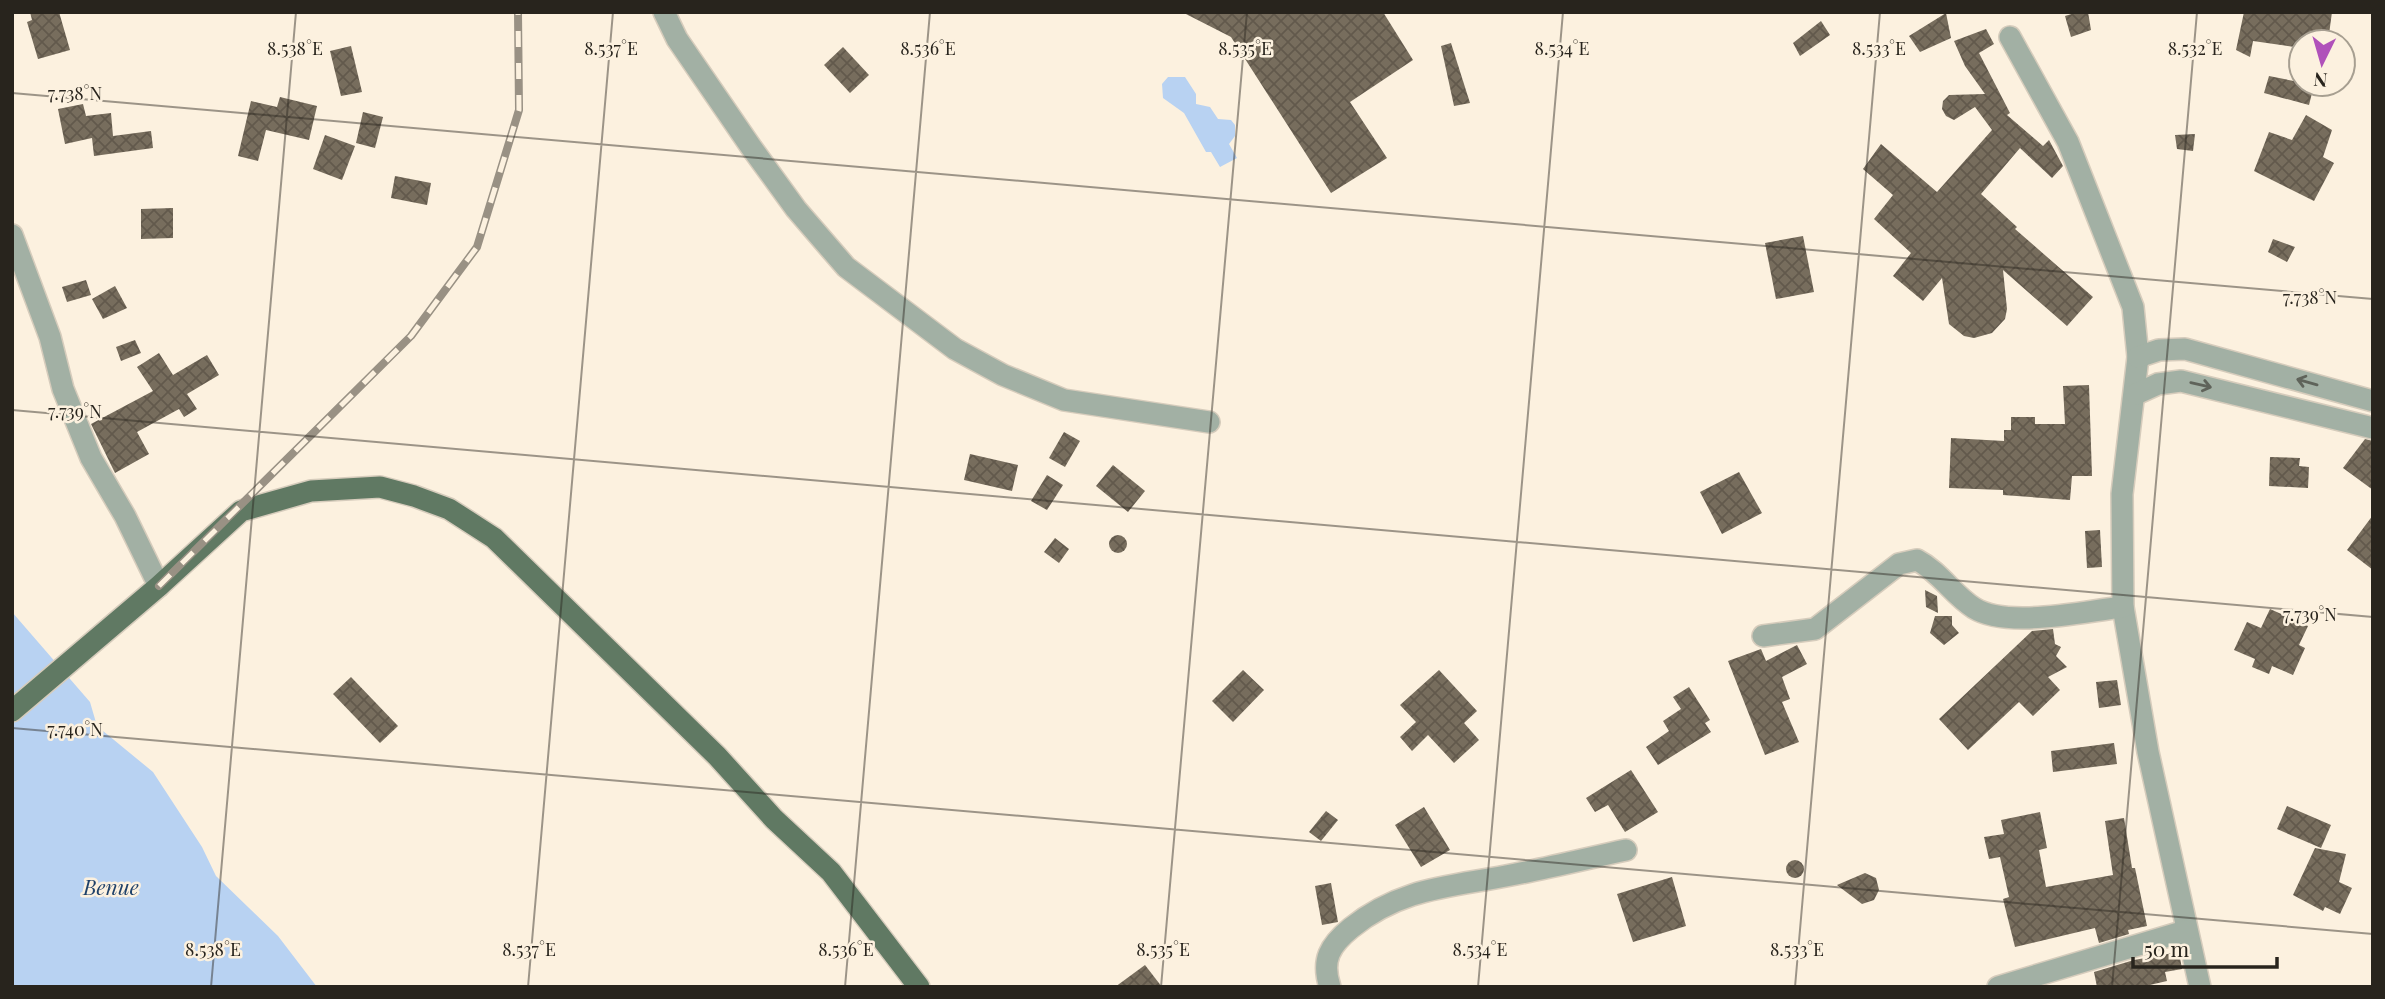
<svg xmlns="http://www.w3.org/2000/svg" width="2385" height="999" font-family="'Playfair Display',serif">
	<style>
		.water { fill: #b8d2f2 }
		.building { fill: url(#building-cross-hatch) }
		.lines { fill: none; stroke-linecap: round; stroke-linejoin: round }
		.minor-casing { stroke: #d6ccbc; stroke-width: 24 }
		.major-casing { stroke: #d6ccbc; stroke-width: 24 }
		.minor { stroke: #a2b0a4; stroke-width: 21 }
		.major { stroke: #607963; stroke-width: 21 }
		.rail-casing { stroke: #999184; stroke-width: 8 }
		.rail { stroke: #fcf1df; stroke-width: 5; stroke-dasharray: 16; stroke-linecap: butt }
		.oneway { stroke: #5f635a }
		.ticks { fill: none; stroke: #28241d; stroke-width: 2; stroke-opacity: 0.45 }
		.labels { text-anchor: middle; stroke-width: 5; stroke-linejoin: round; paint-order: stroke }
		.water-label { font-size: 21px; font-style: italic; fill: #1d4069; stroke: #fcf1df }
		.ticks-label { font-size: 18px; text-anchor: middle; fill: #28241d; stroke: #fcf1df; stroke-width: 5; stroke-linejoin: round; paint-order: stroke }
	</style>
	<defs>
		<pattern id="building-cross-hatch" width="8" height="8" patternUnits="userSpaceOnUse" patternTransform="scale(1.75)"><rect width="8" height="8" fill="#776d5d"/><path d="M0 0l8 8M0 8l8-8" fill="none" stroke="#62594c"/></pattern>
	</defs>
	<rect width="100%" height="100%" fill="#fcf1df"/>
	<g class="water">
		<path d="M1168,77H1185L1196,94V104L1210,107L1218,119L1231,120L1235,125V136L1229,144L1237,158L1220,167L1211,152H1206L1184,113L1163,98L1162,84Z"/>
		<path d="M12,612L90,702L97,726L153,772L202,847L216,876L278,936L317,987H12Z"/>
	</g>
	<g class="building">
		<path d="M30,12H59L70,50L38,59L27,22L32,20Z"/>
		<path d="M1182,12H1383L1413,60L1350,102L1387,158L1331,193L1231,37Z"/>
		<path d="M2078,12H2088L2091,30L2071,37L2065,16Z"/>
		<path d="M2244,12H2332L2328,42H2301V48L2253,41L2250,57L2236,50Z"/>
		<path d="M1946,13L1951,38L1920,52L1909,36Z"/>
		<path d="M1821,21L1830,35L1800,56L1793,43Z"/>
		<path d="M1986,29L1994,44L1979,53L2010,113L2007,115L2043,146L2049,140L2063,166L2052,178L2020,148L1981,194L2017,227L2015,229L2093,297L2067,326L2003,270L2007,309L2005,319L1992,333L1974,338L1964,336L1949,324L1942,278L1923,301L1893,276L1911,253L1874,219L1893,195L1863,169L1881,144L1937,192L1992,130L1975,107L1954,120L1946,116L1942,109L1943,101L1949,95L1985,94L1965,66L1954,41Z"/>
		<path d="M1451,43L1470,103L1454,106L1441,46Z"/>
		<path d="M351,46L362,92L341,96L330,51Z"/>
		<path d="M843,47L869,75L850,93L824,65Z"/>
		<path d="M2269,76L2314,85L2309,105L2264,93Z"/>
		<path d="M280,97L317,106L309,140L266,130L258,161L238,156L251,101L277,107Z"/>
		<path d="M83,104L86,116L111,113L113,136L151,131L153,148L94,156L92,138L65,144L58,109Z"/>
		<path d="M363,112L383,117L375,148L356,143Z"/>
		<path d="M2306,115L2332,130L2323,157L2334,163L2314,201L2254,171L2269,132L2292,140Z"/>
		<path d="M2195,134L2193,151L2177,149L2175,135Z"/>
		<path d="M325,135L355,146L342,180L313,169Z"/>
		<path d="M395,176L431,183L427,205L391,198Z"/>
		<path d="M173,208V238L141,239V209Z"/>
		<path d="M1803,236L1814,292L1776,299L1765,243Z"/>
		<path d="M2273,239L2295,247L2287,262L2268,252Z"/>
		<path d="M86,280L91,295L67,302L62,287Z"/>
		<path d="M115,286L127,308L103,319L92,299Z"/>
		<path d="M135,340L141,353L121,361L116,347Z"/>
		<path d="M159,353L173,375L207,355L219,375L187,394L197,409L184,417L179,409L137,432L149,454L115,473L91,424L153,391L137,367Z"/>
		<path d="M2089,385L2092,476H2072L2070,500L2003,495V490L1949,488L1951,438L2004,441V430H2011V417H2035V424H2065L2063,386Z"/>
		<path d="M1064,432L1080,441L1065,467L1049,458Z"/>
		<path d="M2365,439L2373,441V490L2343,468Z"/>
		<path d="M970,454L1018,465L1012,491L964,480Z"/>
		<path d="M2270,457L2300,458L2299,466L2309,467L2308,488L2269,486Z"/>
		<path d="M1113,465L1145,491L1128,512L1096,486Z"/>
		<path d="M1739,472L1762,513L1722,534L1700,492Z"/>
		<path d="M1047,475L1063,485L1047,510L1031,501Z"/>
		<path d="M2373,515V570L2347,550Z"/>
		<path d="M2100,530L2102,567L2087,568L2085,531Z"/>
		<circle cx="1118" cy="544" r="9"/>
		<path d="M1055,538L1069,549L1059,563L1044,552Z"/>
		<path d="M1925,590L1937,596L1938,613L1926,607Z"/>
		<path d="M2270,609L2308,626L2299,645L2305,648L2293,675L2272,666L2269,674L2252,667L2255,659L2234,650L2247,622L2261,628Z"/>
		<path d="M1935,616H1952V625L1959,633L1944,645L1930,633Z"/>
		<path d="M2053,629L2055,644L2061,647L2056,656L2067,667L2048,677L2060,690L2033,716L2019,702L1968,750L1939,719L2032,631Z"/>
		<path d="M1797,645L1807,664L1782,677L1790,699L1782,702L1799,742L1765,755L1728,661L1761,649L1766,661Z"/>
		<path d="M1243,670L1264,690L1233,722L1212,701Z"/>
		<path d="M1439,670L1477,711L1464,723L1479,740L1454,763L1428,735L1412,751L1400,737L1416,722L1400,705Z"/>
		<path d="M351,677L398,726L380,743L333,694Z"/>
		<path d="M2117,680L2121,705L2099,708L2096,682Z"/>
		<path d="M1689,687L1710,720L1705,723L1711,732L1658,765L1646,747L1669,731L1663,721L1681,709L1673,697Z"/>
		<path d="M2114,743L2117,764L2053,772L2051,751Z"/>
		<path d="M1631,770L1658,812L1625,832L1608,805L1595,812L1586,798Z"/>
		<path d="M2287,806L2331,825L2321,848L2277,829Z"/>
		<path d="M1424,807L1450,850L1421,867L1395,825Z"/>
		<path d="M1326,811L1338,820L1321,841L1309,832Z"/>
		<path d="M2040,812L2047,848L2039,850L2046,887L2113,875L2105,821L2124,818L2132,868H2135L2147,926L2128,930L2129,934L2099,943L2095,928L2015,947L2003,899L2009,897L2000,857L1989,859L1984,837L2004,834L2001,820Z"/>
		<path d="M2315,848L2346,854L2339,882L2352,888L2340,914L2325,907L2323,911L2293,895Z"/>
		<circle cx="1795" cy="869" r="9"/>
		<path d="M1865,873L1876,878L1879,890L1874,900L1862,904L1837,885Z"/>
		<path d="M1672,877L1686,926L1633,942L1617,894Z"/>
		<path d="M1331,883L1338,922L1322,925L1315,886Z"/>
		<path d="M2179,952L2182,969L2165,972L2167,981L2141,987H2097L2094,972L2134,960Z"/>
		<path d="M1145,965L1162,987H1115Z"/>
	</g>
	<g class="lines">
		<defs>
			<g id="minor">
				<path d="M664,12L677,39L751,147L796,209L846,267L955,349L1003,375L1064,400L1209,422"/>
				<path d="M2010,37L2068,142L2133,307L2138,357L2122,494L2123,607L2148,752L2200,987"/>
				<path d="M12,235L50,337L63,389L91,458L125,516L159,586"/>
				<path d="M2138,357L2159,350L2185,349L2373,401"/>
				<path d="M2136,394L2158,384L2181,381L2373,428"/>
				<path d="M1763,636L1815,629L1899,564L1917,560C1940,572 1953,595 1974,608C2008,629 2084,611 2123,607"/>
				<path d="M1330,987C1321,960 1330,945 1351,928C1403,886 1454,887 1516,874C1553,867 1589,858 1626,850"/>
				<path d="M1998,987L2185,931"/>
			</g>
			<path id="major" d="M12,711L159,586L241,511L311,491L380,487L414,496L449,509L494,538L717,756L774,819L831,872L919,987"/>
		</defs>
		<use href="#minor" class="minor-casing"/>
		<use href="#major" class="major-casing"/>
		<use href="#minor" class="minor"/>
		<use href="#major" class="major"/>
		<defs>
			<path id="rail" d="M159,586L411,336L477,247L519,110L518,12"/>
		</defs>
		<use href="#rail" class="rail-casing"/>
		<use href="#rail" class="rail"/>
	</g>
	<defs><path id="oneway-shaft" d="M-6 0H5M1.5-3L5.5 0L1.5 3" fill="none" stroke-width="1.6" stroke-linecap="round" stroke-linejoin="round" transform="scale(1.75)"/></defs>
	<g class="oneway">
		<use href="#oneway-shaft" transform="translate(2307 382) rotate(-164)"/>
		<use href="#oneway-shaft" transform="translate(2201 385) rotate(13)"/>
	</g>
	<path class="ticks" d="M12,93L2373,299M12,410L2373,617M12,728L2373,934M211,987L296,12M528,987L613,12M845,987L930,12M1161,987L1247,12M1478,987L1563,12M1795,987L1880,12M2112,987L2197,12"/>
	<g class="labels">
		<g class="water-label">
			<text x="111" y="895">Benue</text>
		</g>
	</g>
	<g class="ticks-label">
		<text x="295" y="55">8.538°E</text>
		<text x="611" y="55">8.537°E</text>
		<text x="928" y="55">8.536°E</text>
		<text x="1245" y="55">8.535°E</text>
		<text x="1562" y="55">8.534°E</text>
		<text x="1879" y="55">8.533°E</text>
		<text x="2195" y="55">8.532°E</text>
		<text x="75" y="100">7.738°N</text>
		<text x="2310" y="304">7.738°N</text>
		<text x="75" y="418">7.739°N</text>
		<text x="2310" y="621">7.739°N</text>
		<text x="75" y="736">7.740°N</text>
		<text x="213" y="956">8.538°E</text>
		<text x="529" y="956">8.537°E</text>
		<text x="846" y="956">8.536°E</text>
		<text x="1163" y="956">8.535°E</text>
		<text x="1480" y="956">8.534°E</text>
		<text x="1797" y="956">8.533°E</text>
	</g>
	<rect width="2385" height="999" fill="none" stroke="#28241d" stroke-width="28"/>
	<g transform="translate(2322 63) rotate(185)"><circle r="33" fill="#fcf1df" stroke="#a79f91" stroke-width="2"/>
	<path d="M0-5L12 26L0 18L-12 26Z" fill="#b051ba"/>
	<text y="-10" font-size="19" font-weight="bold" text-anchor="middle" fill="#28241d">N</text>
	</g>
	<path d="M2133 957v10h144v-10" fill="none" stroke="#28241d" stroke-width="3.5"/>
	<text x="2144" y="957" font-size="21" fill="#28241d" stroke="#fcf1df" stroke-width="5" paint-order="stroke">50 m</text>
</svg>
